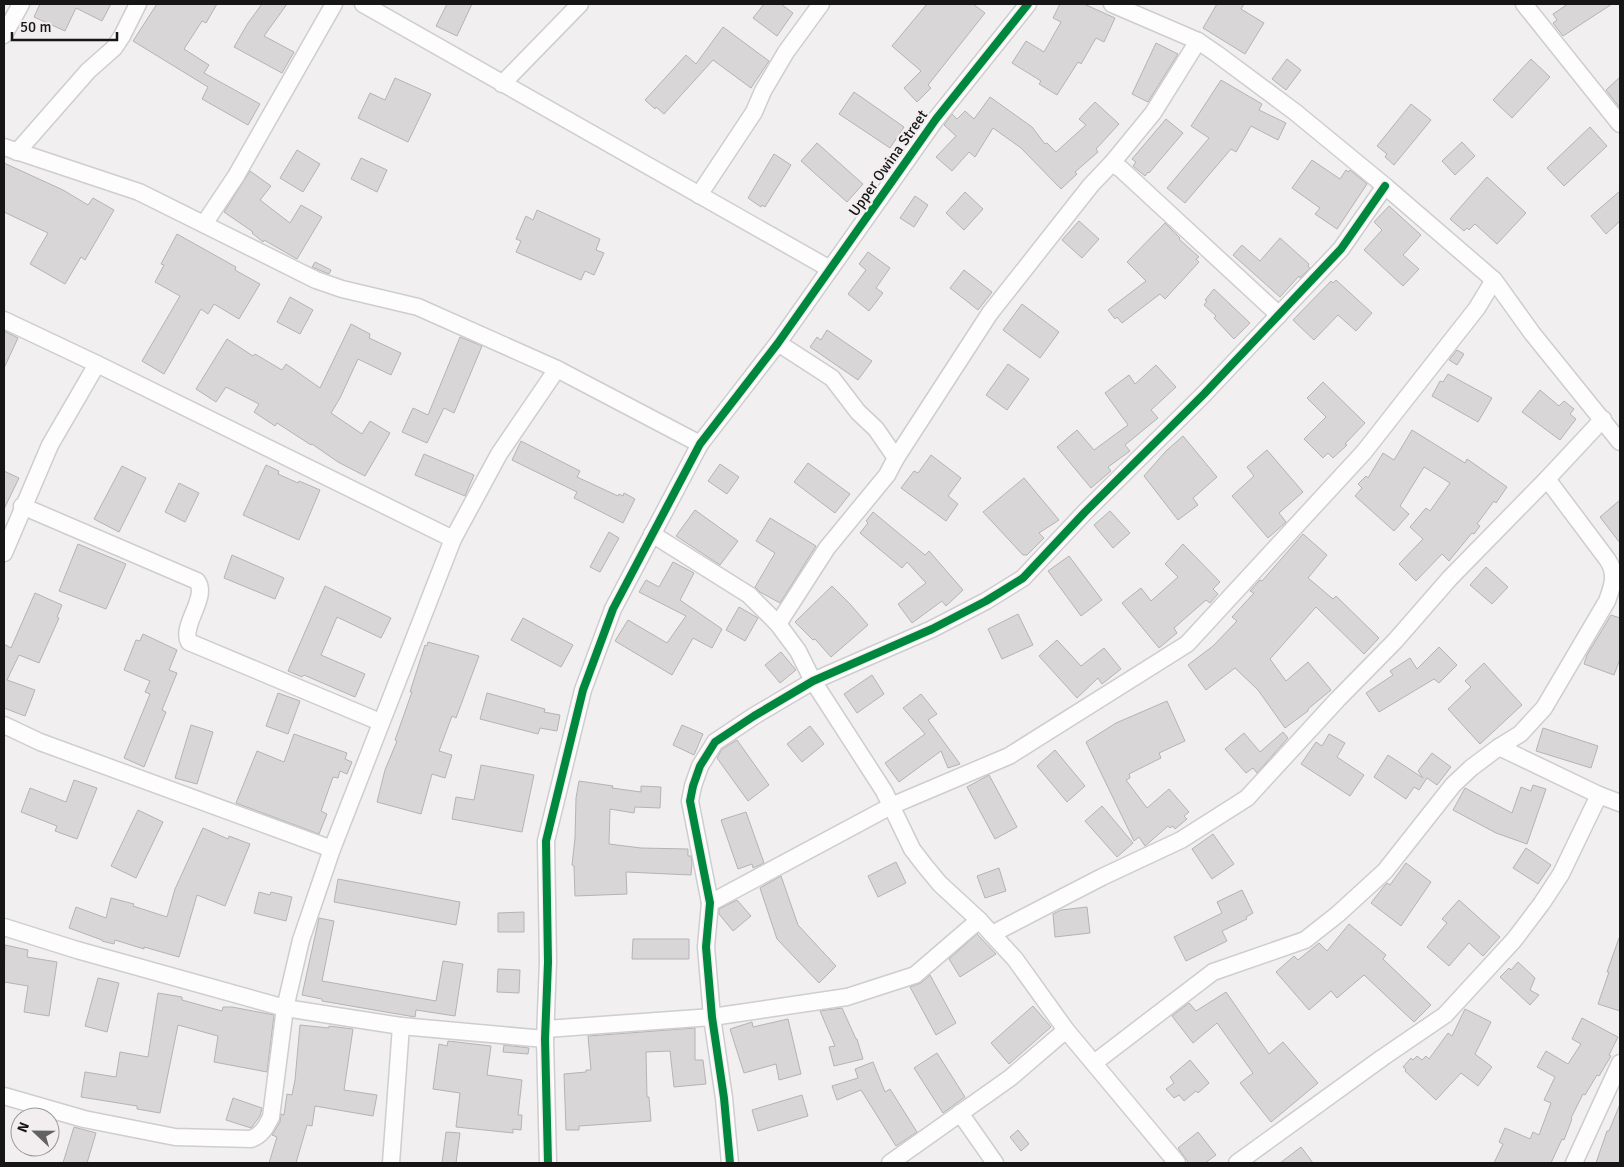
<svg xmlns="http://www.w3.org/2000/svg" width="1624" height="1167" font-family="Signika,sans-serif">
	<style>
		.building { fill: #d8d6d7; stroke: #b5b3b4 }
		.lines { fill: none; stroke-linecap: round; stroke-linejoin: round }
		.minor-casing { stroke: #cfcdce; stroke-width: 19 }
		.minor { stroke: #fdfdfd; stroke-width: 16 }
		.cycleway-casing { stroke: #f2eef0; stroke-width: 11 }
		.cycleway { stroke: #00873e; stroke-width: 8 }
		.labels { text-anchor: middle; stroke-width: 5; stroke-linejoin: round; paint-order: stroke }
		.street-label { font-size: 15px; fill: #171617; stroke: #f2eef0 }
	</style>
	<rect width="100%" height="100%" fill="#f1eff0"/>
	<g class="building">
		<path d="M40,4H111L102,21L76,8L65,31L34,17Z"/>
		<path d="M157,4H217L206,23L202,21L184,49L209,65L204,73L260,104L248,125L202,99L208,87L133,41Z"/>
		<path d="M262,4H287L264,36L294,52L282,73L234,47L248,23Z"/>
		<path d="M447,4H472L457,36L436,26Z"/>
		<path d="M764,4H781L793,13L777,36L753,18Z"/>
		<path d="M927,4H973L985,13L928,85L931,88L917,102L904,88L921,71L892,46Z"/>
		<path d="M1060,4H1084L1115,18L1104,42L1096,38L1081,64L1078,62L1057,95L1039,84L1041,81L1012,63L1026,41L1044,52L1061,22L1053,18Z"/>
		<path d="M1217,4H1244L1241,9L1264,23L1245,54L1203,28Z"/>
		<path d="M1568,4H1612L1563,36L1553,23L1557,20L1553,14Z"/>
		<path d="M723,27L769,61L751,88L713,60L664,114L656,107L655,109L645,100L686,55L696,64Z"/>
		<path d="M1156,43L1178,54L1148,102L1132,94Z"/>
		<path d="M1287,59L1301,70L1286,90L1272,79Z"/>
		<path d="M1531,59L1550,77L1512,118L1493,100Z"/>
		<path d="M1620,77V108L1606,90Z"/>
		<path d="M395,78L431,94L408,142L358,118L370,93L385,100Z"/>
		<path d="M1221,80L1262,104L1259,110L1286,123L1278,140L1251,126L1236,152L1231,149L1185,203L1167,188L1209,138L1191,126Z"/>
		<path d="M854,92L904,127L890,148L839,114Z"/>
		<path d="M990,97L1032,127L1045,144L1047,143L1056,152L1086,125L1079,119L1095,102L1119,124L1096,149L1098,152L1075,172L1077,174L1061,189L1021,148L993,128L975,157L969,152L952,171L936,157L956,136L944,125L952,114L957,119L965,111L974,119Z"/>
		<path d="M1411,104L1431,120L1394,165L1385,157L1387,154L1377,146Z"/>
		<path d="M1166,119L1183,133L1149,173L1148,172L1145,176L1133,166L1136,162L1132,159Z"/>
		<path d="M1590,127L1607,146L1564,186L1547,168Z"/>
		<path d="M1462,142L1475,156L1455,175L1442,161Z"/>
		<path d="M817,143L863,184L847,202L801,161Z"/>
		<path d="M297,150L320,164L303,192L280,178Z"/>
		<path d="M774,154L791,165L765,207L762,205L761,207L748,198Z"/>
		<path d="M361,158L387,170L377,192L351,179Z"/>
		<path d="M1312,160L1340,179L1346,170L1349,172L1350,170L1367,184L1337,229L1315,214L1320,208L1292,188Z"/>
		<path d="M4,163L63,190L88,205L93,198L114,210L85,260L81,257L65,284L30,264L48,233L4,212Z"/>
		<path d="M250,171L271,186L260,200L290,223L301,205L322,217L297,259L264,240L263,242L252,233L253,232L224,212Z"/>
		<path d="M1487,177L1526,213L1497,244L1475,224L1469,230L1467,228L1464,231L1450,219Z"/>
		<path d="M1620,191V221L1606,234L1591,216Z"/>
		<path d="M965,192L983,209L964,230L946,213Z"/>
		<path d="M915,196L928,205L914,227L900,218Z"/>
		<path d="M1389,206L1421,235L1403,255L1419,269L1403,286L1364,250L1382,230L1374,222Z"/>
		<path d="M537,210L600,239L596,250L604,253L594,275L585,271L581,280L516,252L521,241L516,239L526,216L533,220Z"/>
		<path d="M1079,221L1099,239L1082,258L1062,240Z"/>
		<path d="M1165,223L1180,238L1179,239L1199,257L1196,259L1199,262L1165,299L1160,294L1122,323L1117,317L1115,319L1108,310L1146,281L1127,262Z"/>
		<path d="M177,234L236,267L235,270L260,284L239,319L214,304L208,314L201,309L164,374L142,361L180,296L155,282L164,265L161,264Z"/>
		<path d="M1280,238L1309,264L1308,266L1310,268L1300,278L1299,276L1280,297L1233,255L1242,245L1260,261Z"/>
		<path d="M868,252L890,268L876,288L883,293L869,311L848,294L866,270L859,264Z"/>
		<path d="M315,262L331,270L329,274L312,267Z"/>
		<path d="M964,270L992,292L978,310L950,288Z"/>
		<path d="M1336,280L1372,313L1356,331L1338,315L1314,340L1293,320L1331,281L1333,283Z"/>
		<path d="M1214,289L1250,323L1234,339L1214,318L1216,316L1204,305L1207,301L1205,300Z"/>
		<path d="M290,297L313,310L300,334L277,322Z"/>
		<path d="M1022,304L1059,332L1040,358L1003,330Z"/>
		<path d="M351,324L370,334L369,338L401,353L391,375L358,359L340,398L331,413L362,434L370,421L390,433L365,476L338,462L312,444L311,445L277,423L275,426L254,412L259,404L226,387L216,402L196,389L227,339L253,356L255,354L282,370L286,364L320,388Z"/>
		<path d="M827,330L872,361L858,380L810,347L817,337L821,340Z"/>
		<path d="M4,331L18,338L4,368Z"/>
		<path d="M460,337L482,346L454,413L444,408L427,443L402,432L413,408L428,415Z"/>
		<path d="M1457,350L1464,354L1457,365L1449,360Z"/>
		<path d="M1008,364L1029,379L1007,410L986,395Z"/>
		<path d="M1156,365L1176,387L1151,410L1158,418L1125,445L1130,451L1108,467L1111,471L1091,488L1057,447L1077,430L1094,450L1128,425L1105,393L1129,375L1135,384Z"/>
		<path d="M1448,374L1492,398L1478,422L1432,396L1440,381L1443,382Z"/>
		<path d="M1323,382L1365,423L1345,444L1347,445L1333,458L1328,453L1323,458L1304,439L1326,417L1307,398Z"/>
		<path d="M1540,390L1559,406L1564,401L1574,409L1570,414L1576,419L1560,440L1522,412Z"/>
		<path d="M1412,430L1465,463L1467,459L1507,487L1496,503L1494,501L1477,524L1480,526L1474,534L1472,533L1449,561L1442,554L1416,581L1399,564L1423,539L1410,527L1426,508L1430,511L1450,483L1424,467L1400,506L1409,514L1394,531L1355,496L1362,488L1358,484L1366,476L1368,478L1383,453L1394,460Z"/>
		<path d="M1183,436L1217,477L1193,498L1198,505L1178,520L1144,476L1166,451Z"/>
		<path d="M521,441L580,471L577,477L618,496L619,494L623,496L624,493L635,499L623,523L574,498L577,492L512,460Z"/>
		<path d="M1267,450L1303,492L1279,513L1286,522L1268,538L1232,496L1254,476L1247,467Z"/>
		<path d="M424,454L474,475L465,496L415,475Z"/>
		<path d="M931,455L961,478L948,496L958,504L946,521L901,488L914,471L918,473Z"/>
		<path d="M808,463L850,494L835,513L794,482Z"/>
		<path d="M720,464L739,477L727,494L708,481Z"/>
		<path d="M266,465L279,471L278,474L298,483L299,481L320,490L299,540L243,515Z"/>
		<path d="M122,466L146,478L119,532L94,519Z"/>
		<path d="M4,471L19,478L4,509Z"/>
		<path d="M1024,478L1059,520L1039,533L1044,538L1027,555H1023L983,512Z"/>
		<path d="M179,483L199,493L185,522L165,512Z"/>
		<path d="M1620,500V543L1600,517Z"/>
		<path d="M695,510L738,541L720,565L676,536Z"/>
		<path d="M1110,511L1130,533L1113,548L1094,525Z"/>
		<path d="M873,512L925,555L929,551L963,590L946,606L942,601L912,623L898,604L926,583L907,562L902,568L860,533L868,523L866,521Z"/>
		<path d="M770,518L816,546L780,603L760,592L755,587L775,553L756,541Z"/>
		<path d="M609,532L619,538L600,572L590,567Z"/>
		<path d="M1303,534L1327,555L1308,578L1333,599L1336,596L1379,638L1364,654L1316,607L1270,659L1286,681L1308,662L1331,690L1308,709V711L1285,728L1258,690L1235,668L1206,690L1188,665L1213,646L1237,621L1232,617L1254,593L1250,591L1260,580L1262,581Z"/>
		<path d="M78,544L126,564L106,609L59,591Z"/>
		<path d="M1183,544L1220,582L1213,589L1218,594L1210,603L1206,600L1174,628L1177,633L1159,648L1122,603L1141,588L1151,601L1178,577L1165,564Z"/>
		<path d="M232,555L284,578L275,599L224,578Z"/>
		<path d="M1069,556L1102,600L1081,616L1048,571Z"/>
		<path d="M673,562L694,573L680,600L722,629L712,648L693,638L672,675L615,641L628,620L667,643L686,616L639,592L646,580L659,587Z"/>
		<path d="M1486,567L1508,587L1492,604L1470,585Z"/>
		<path d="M325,586L391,618L381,638L337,617L321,655L365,674L355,697L304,675L302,677L288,671Z"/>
		<path d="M832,586L850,604L868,625L831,657L815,639L813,640L795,622Z"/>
		<path d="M35,593L62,605L57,617L59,618L39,663L19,655L7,680L35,690L25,716L4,708V644L11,648Z"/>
		<path d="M739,607L758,618L745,641L726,630Z"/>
		<path d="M1018,614L1033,645L1002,659L988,629Z"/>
		<path d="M1611,615L1620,618V659L1614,675L1584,664L1587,655Z"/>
		<path d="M523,618L573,645L561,667L511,640Z"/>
		<path d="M143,634L177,650L169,670L177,673L162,710L166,712L144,767L124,758L150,694L145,692L150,681L124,670L136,640L140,641Z"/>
		<path d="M1057,640L1081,666L1104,648L1121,669L1102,684L1098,678L1077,698L1039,656Z"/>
		<path d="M428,642L479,656L456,718L452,716L439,751L452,755L445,778L432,774L421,814L377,802L385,770L397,741L395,740L412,692H410L425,645L427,646Z"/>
		<path d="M1439,647L1457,665L1439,683L1434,679L1379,712L1366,693L1393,675L1390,671L1410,658L1417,669Z"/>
		<path d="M781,652L796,670L780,683L765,665Z"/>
		<path d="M1484,663L1522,705L1480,744L1448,709L1471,687L1465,681Z"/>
		<path d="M872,675L884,694L857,713L844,694Z"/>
		<path d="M278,693L300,701L288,734L266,726Z"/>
		<path d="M487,693L545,709L544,712L560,715L557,731L540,728L538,734L480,719Z"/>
		<path d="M921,694L937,714L928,720L960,764L948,768L941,751L899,782L885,763L925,734L903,708Z"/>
		<path d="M1167,701L1185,741L1159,753L1161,758L1129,774L1130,778L1126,780L1147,808L1169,789L1189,812L1184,816L1187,819L1175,829L1173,826L1170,828L1168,826L1145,846L1139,837L1134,841L1086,742L1116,723Z"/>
		<path d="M191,725L213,732L197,784L175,778Z"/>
		<path d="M682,725L703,734L694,755L673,745Z"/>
		<path d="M810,726L824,744L802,762L787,744Z"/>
		<path d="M1543,728L1598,746L1591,768L1536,751Z"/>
		<path d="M1283,732L1288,738L1257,773L1253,768L1246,773L1225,749L1244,733L1260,752Z"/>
		<path d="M294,734L347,753L345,759L352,762L347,774L340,771L338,778L333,777L321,811L327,814L319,834L236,803L257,751L284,762Z"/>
		<path d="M1329,734L1345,743L1337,757L1364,775L1350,796L1301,764L1316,742L1322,746Z"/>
		<path d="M737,740L769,785L748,801L717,758L722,749Z"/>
		<path d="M1055,750L1085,786L1067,802L1037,766Z"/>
		<path d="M1432,753L1451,767L1437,785L1427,778L1419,790L1414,787L1406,799L1374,777L1388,755L1423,778L1418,771Z"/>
		<path d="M481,765L534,775L522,832L452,819L456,797L474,800Z"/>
		<path d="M989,775L1017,827L995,839L967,787Z"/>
		<path d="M74,780L97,788L77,839L55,831L57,826L21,812L30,788L66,802Z"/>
		<path d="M579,781L613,786L612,788L641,792V786L661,787L660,808L635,807L634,813L610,809L609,844L641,848L688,849V856H691L692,863L691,875L626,872L627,894L575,896L574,866L572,865L575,838L576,798Z"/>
		<path d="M1533,785L1546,789L1527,844L1496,833L1453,810L1465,788L1512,813L1521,787L1531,791Z"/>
		<path d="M1102,806L1133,843L1117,857L1085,821Z"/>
		<path d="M138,810L163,822L136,878L111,866Z"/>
		<path d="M746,812L764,863L753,868L752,864L738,869L721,820Z"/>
		<path d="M203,828L228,839L229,836L250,844L225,906L197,895L179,957L144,947V949L115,940L114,944L102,941V940L69,928L76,907L106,918L111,898L134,904L133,906L167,917L175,889Z"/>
		<path d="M1213,834L1234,864L1212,879L1192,849Z"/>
		<path d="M1526,848L1551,865L1538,884L1513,868Z"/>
		<path d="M896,862L906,883L878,897L868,876Z"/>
		<path d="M1406,863L1431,882L1401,926L1371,903L1385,885L1387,883L1390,885Z"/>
		<path d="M999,868L1006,891L985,898L977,876Z"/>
		<path d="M781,876L798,925L836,966L819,983L777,939L760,888Z"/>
		<path d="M338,879L460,902L456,925L334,902Z"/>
		<path d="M1242,890L1253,913L1246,917L1247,919L1222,931L1227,941L1186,961L1174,937L1222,913L1217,902Z"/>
		<path d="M259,892L270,895L271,892L292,897L286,921L254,913Z"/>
		<path d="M737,900L751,916L733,931L719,914V909Z"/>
		<path d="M1459,900L1500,937L1483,956L1469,943L1449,966L1427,947L1447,923L1442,919Z"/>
		<path d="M1087,907L1090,933L1055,937L1053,914L1061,910Z"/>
		<path d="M524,912V932H498V913Z"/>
		<path d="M319,918L334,921L322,981L436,1001L443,961L463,964L455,1016L416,1010L415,1017L322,1001V999L302,995Z"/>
		<path d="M1349,924L1386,955L1383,959L1431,1005L1414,1022L1364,975L1337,998L1331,991L1309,1010L1276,972L1294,956L1298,960L1319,943L1327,951Z"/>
		<path d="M977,934L996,954L960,977L949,959Z"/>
		<path d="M1619,938H1620V1011L1598,1004L1609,972H1607Z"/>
		<path d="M633,939H689V959H632Z"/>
		<path d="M5,945L28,950L27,957L57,962L49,1016L24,1012L28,986L4,982Z"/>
		<path d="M1518,962L1535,978L1530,990L1539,995L1530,1005L1500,977L1509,968L1511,970Z"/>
		<path d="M498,969L520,970L519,993L497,992Z"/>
		<path d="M930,975L956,1023L936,1035L910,987L921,983Z"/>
		<path d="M98,978L119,983L107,1032L85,1026Z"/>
		<path d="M1226,992L1269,1054L1283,1042L1318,1083L1271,1122L1240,1083L1253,1073L1217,1023L1193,1043L1172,1016L1189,1003L1196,1011Z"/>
		<path d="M158,993L182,997V1000L222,1011L223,1007H232L274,1015L267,1072L214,1062L218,1036L178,1025L160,1113L137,1109V1106L81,1097L85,1072L116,1077L120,1052L148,1057Z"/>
		<path d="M1033,1006L1051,1027L1009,1064L991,1043Z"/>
		<path d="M842,1008L856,1039H857L863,1059L834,1066L829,1047L835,1046L820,1011Z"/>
		<path d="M1465,1009L1491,1022L1475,1054L1492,1067L1478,1086L1461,1073L1436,1100L1405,1071L1406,1069L1403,1067L1411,1058L1413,1060L1417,1056L1422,1060L1426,1056L1429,1059L1448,1033L1452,1036Z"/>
		<path d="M1582,1018L1618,1037L1609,1055L1611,1056L1599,1076L1597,1075L1585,1095L1583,1094L1571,1118L1572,1119L1564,1140L1562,1139L1551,1163H1494L1503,1144L1499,1142L1505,1128L1530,1139L1533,1132L1539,1135L1551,1103L1544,1100L1555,1077L1537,1067L1546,1051L1568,1064L1581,1044L1572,1039Z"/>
		<path d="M788,1019L801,1074L779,1080L776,1064L744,1073L730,1029L752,1022L753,1027Z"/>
		<path d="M300,1025L329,1028V1026L353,1029L344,1090L377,1095L373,1116L315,1106L312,1126L307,1125L296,1163H269L277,1137L272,1135L280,1122L281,1114L284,1115L287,1094L292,1095L295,1080Z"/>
		<path d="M695,1028V1060H703L706,1084L674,1087L670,1051L646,1052L647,1097H649L651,1121L579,1126V1130H566L564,1074L586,1072V1070H591L588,1036Z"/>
		<path d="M448,1041L491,1046L487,1075L522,1080L518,1115H522L521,1130L513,1129V1133L456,1127L460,1093L433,1089L439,1044L447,1046Z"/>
		<path d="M504,1045L529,1048L528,1054L503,1052Z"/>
		<path d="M937,1053L965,1097L943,1113L914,1068Z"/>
		<path d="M1190,1060L1209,1083L1198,1093L1196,1091L1184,1101L1179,1095L1174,1098L1166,1089L1174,1083L1170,1077Z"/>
		<path d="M873,1062L885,1092L890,1089L917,1132L896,1146L861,1090L837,1100L832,1086L858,1078L855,1069Z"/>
		<path d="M802,1095L808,1116L758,1131L752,1110Z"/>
		<path d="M233,1098L262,1108L260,1116L252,1127L251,1128L226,1120Z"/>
		<path d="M1620,1104V1163H1596L1607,1131H1609Z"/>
		<path d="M74,1127L96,1133L87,1163H63Z"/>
		<path d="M1018,1130L1029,1144L1021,1151L1010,1137Z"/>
		<path d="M446,1132L460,1133L456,1163H442Z"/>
		<path d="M1198,1132L1216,1155L1205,1163H1189L1178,1148Z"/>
		<path d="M1301,1147L1313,1163H1280Z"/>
	</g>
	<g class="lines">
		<defs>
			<g id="minor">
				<path d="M363,4L830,269"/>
				<path d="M1112,4L1198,41L1217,54L1295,112L1385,186L1494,280L1532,333L1620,442"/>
				<path d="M1524,4L1620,124"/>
				<path d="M4,35L21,4"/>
				<path d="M1198,41L1153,113L1112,163L1121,169L1279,315"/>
				<path d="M502,84L580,4"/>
				<path d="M4,147L139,192L316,280L342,289L418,307L557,369L700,444"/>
				<path d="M17,152L88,71L114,48L122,36L138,4"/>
				<path d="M699,195L754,112L763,91L786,52L821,4"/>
				<path d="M204,224L236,176L334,4"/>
				<path d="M4,320L97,364L453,539"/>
				<path d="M896,458L990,313L1091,185L1112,163"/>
				<path d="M22,506L197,581C209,597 180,626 189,642L380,722"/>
				<path d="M652,534L749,595L778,624L798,651L813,681L884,791L912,849L925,866L940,884L979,920L1015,959L1066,1030L1177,1163"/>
				<path d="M4,553L50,445L97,364"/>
				<path d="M778,624L827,548L887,475L896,458L876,429L858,412L832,378L778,343"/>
				<path d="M4,725L40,742L332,849"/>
				<path d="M1499,747L1599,795L1620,803"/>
				<path d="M710,903L891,806L1009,756L1187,644L1364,452L1477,308L1494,280"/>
				<path d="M4,927L77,950L285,1008L401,1026L545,1039"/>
				<path d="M992,934L1102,877L1181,840L1247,798L1337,700L1395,641L1450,578L1547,479L1603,419"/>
				<path d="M546,1029L712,1017L847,997L915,975L979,920"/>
				<path d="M1094,1063L1213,972L1305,940L1338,914L1385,871L1453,785L1471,768L1499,747L1520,734L1544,708L1607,601C1613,585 1617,573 1607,559L1547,479"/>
				<path d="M4,1096L84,1119L175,1137L251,1139C262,1135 266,1127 271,1117L285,1008L301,940L332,849L453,539L499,454L557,369"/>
				<path d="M960,1113L995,1163"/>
				<path d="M391,1163L401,1026"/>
				<path d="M548,1163L545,1039L548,962L546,841L583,690L613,609L700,444L778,343L936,119L1028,4"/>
				<path d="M730,1163L724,1098L712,1017L706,947L710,903L690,801L693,786L700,766L715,742L754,716L813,681L932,629L986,601L1023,578L1085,512L1204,394L1341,249L1385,186"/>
				<path d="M890,1163L1010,1078L1066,1030"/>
				<path d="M1237,1163L1382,1058L1445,1015L1514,940L1542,903L1561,874L1599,795"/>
				<path d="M1574,1163L1620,1063"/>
			</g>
		</defs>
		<use href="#minor" class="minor-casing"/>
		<use href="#minor" class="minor"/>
		<defs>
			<g id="cycleway">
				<path d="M548,1163L545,1039L548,962L546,841L583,690L613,609L700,444L778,343L936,119L1028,4"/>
				<path d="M730,1163L724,1098L712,1017L706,947L710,903L690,801L693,786L700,766L715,742L754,716L813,681L932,629L986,601L1023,578L1085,512L1204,394L1341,249L1385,186"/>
			</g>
		</defs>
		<use href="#cycleway" class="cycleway-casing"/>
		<use href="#cycleway" class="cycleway"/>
	</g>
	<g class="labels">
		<g class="street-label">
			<text transform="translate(888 163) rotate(-55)" y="5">Upper Owina Street</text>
		</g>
	</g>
	<rect width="1624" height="1167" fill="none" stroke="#171617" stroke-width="10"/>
	<g transform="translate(35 1132) rotate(292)"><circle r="24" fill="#f2eef0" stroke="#9a9899"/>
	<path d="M0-4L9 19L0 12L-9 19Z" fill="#636263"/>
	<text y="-8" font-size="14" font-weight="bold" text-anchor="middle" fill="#171617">N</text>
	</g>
	<path d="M12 32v8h105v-8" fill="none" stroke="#171617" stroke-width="2.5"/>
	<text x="20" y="32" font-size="15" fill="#171617" stroke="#f2eef0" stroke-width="4" paint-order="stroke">50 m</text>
</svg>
